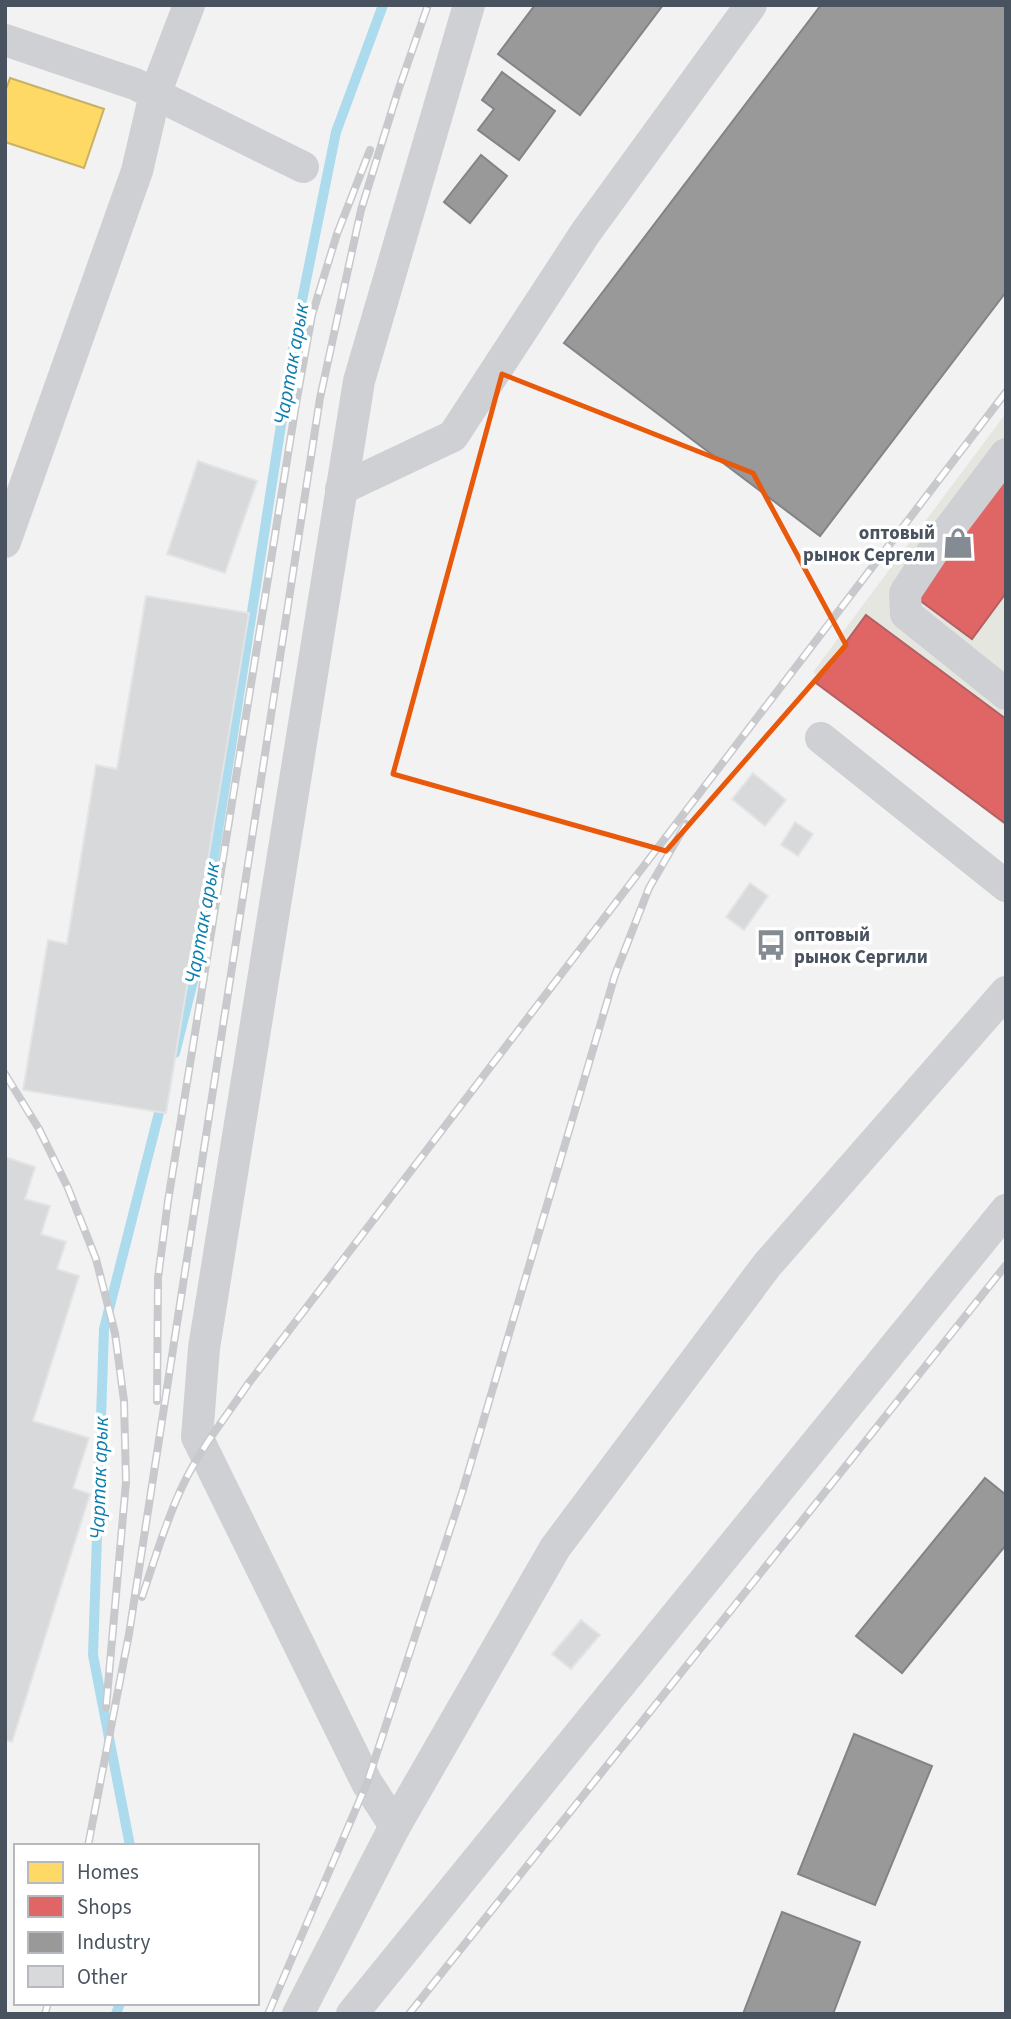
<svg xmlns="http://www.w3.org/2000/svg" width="1011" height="2019" font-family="'Source Sans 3',sans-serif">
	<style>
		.commercial { fill: #e6e6e1 }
		.homes { fill: #ffd966; stroke: #c8b164; stroke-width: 2 }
		.shops { fill: #e06666; stroke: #b36064; stroke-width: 2 }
		.industry { fill: #999; stroke: #818488; stroke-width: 2 }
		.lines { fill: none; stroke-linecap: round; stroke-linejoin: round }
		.stream { stroke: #acdbee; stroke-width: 10 }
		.building { fill: #d8d9db; stroke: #e3e4e5; stroke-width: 2 }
		.minor { stroke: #ced0d3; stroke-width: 32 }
		.rail-casing { stroke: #c8c9cc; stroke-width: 8 }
		.rail { stroke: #fff; stroke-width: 5; stroke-dasharray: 16; stroke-linecap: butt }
		.marked { fill: none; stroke: #e8590c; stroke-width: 5; stroke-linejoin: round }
		.labels { text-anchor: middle; stroke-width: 7; stroke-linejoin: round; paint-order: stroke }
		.poi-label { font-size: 19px; font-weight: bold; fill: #49535f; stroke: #fff; text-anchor: end }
		.water-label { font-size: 21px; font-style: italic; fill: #0c7eae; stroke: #fff }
	</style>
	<rect width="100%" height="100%" fill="#f2f2f2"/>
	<path class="commercial" d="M1006,413V827L813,672Z"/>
	<path class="homes" d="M10,78L104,109L84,168L5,142V92Z"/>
	<g class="shops">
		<path d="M1006,473V593L972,639L914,596Z"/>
		<path d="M866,615L1006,719V824L816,683Z"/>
	</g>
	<g class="industry">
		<path d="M535,5H663L580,115L498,54Z"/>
		<path d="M821,5H1006V292L820,536L564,343Z"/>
		<path d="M502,72L555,111L519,160L478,130L494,109L482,100Z"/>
		<path d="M481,155L507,176L470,223L444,202Z"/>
		<path d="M985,1478L1006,1495V1545L902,1673L856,1636Z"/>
		<path d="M854,1734L932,1766L875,1905L798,1874Z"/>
		<path d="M782,1912L860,1942L833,2014H743Z"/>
	</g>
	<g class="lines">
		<g class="stream">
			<path d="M175,1053L197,966L295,335L336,132L383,5"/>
			<path d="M130,1846L93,1655L104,1329L162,1101"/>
			<path d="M116,2014L120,2003"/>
		</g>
	</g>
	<g class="building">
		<path d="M198,461L257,481L225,573L167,554Z"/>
		<path d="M146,596L249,613L166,1113L23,1090L48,940L67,944L96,765L117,769Z"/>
		<path d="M753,773L786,800L765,826L732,799Z"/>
		<path d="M795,822L813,834L798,856L781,845Z"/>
		<path d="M750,883L768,896L744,930L726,917Z"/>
		<path d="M5,1157L35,1167L25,1199L50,1206L41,1234L66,1242L57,1269L79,1276L33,1421L89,1438L73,1488L90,1494L12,1742L5,1740Z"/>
		<path d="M581,1620L600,1635L571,1669L552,1654Z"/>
	</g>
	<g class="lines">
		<g class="minor">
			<path d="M5,40L135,84L155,94L189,5"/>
			<path d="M1006,454L935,548L905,593L906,614L1006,694"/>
			<path d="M341,489L453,436L586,232L751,5"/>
			<path d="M5,542L137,171L155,94L303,167"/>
			<path d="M821,738L1006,886"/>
			<path d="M395,1826L367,1783L197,1437L204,1348L359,381L469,5"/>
			<path d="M298,2014L395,1826L555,1548L767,1265L1006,992"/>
			<path d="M352,2014L1006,1210"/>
		</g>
		<defs>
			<g id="rail">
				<path d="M5,1074L39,1129L68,1188L96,1259L115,1333L124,1401L126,1482L106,1708"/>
				<path d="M157,1401L158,1278L168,1201L297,398L312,315L337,234L370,150"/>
				<path d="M142,1597C155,1559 166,1520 183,1485C200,1449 226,1417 248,1384L1006,392"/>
				<path d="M88,1846L129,1634L320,398L361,210L398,91L428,5"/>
				<path d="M45,2014L48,2003"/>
				<path d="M268,2014L367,1783L462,1493L615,975L649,888L686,824"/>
				<path d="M409,2014L1006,1265"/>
			</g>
		</defs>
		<use href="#rail" class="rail-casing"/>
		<use href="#rail" class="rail"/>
	</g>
	<path class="marked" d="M502,374L753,473L846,645L666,851L393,774Z"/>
	<defs>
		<symbol id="shop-bare" viewBox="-9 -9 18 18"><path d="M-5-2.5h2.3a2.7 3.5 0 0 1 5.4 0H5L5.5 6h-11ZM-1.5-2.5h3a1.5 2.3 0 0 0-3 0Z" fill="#848b92" stroke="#fff" stroke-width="2.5" paint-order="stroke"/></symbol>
		<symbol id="bus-bare" viewBox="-9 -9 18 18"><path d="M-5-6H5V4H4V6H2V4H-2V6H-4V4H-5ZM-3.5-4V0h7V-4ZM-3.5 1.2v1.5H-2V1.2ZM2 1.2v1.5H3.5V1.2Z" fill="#848b92" stroke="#fff" stroke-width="2.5" paint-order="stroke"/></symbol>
	</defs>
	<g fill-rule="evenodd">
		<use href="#shop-bare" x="936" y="521" width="44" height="44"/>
		<use href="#bus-bare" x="749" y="923" width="44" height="44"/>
	</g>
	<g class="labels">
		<g class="poi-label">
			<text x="935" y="539">оптовый<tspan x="935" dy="22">рынок Сергели</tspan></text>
			<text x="794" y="941" text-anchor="start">оптовый<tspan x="794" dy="22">рынок Сергили</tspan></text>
		</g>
		<g class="water-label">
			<text transform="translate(291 364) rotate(-80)" y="7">Чартак арык</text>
			<text transform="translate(202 923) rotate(-80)" y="7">Чартак арык</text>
			<text transform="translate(99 1478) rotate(-88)" y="7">Чартак арык</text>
		</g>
	</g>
	<rect width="1011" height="2019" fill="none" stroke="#49535f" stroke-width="14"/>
	<rect x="14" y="1844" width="245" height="161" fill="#ffffff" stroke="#b6babf" stroke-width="2"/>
	<rect x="28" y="1862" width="35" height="21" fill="#ffd966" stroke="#b6babf" stroke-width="2"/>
	<text x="77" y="1879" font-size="21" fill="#49535f">Homes</text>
	<rect x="28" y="1896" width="35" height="21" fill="#e06666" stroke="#b6babf" stroke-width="2"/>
	<text x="77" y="1914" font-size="21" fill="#49535f">Shops</text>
	<rect x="28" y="1932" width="35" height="21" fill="#999999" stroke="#b6babf" stroke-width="2"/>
	<text x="77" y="1949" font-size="21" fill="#49535f">Industry</text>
	<rect x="28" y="1966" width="35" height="21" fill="#d8d9db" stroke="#b6babf" stroke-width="2"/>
	<text x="77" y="1984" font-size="21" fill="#49535f">Other</text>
</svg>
